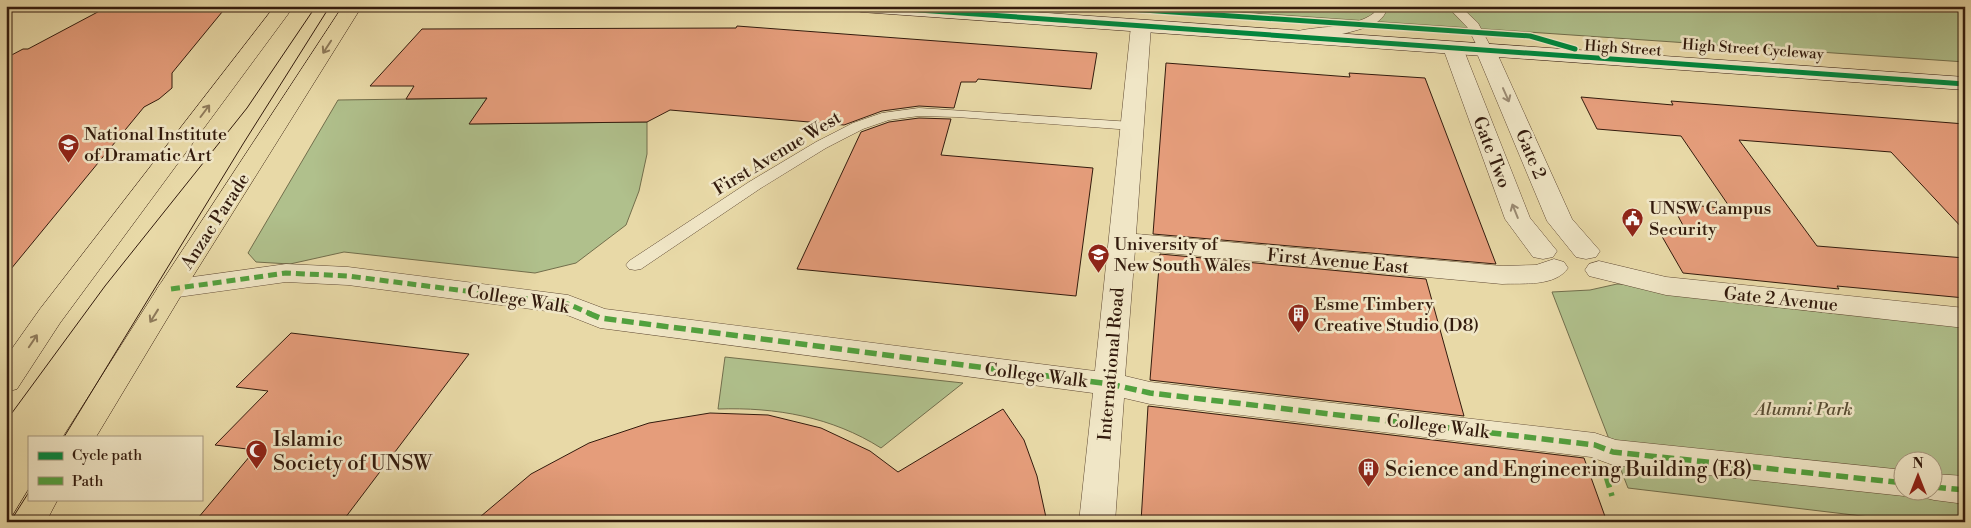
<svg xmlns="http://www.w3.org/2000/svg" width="1971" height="528" font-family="'Libre Bodoni',serif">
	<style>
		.green { fill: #b0c08c; stroke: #726e4c; fill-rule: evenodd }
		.building { fill: #e59d7b; stroke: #331b0d }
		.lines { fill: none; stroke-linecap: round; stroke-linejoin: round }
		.lane-casing { stroke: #604a34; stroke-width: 1 }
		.street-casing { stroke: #604a34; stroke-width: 1 }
		.secondary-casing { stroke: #331b0d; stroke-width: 1 }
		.primary-casing { stroke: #331b0d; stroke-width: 1 }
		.lane { fill: #f0e6c6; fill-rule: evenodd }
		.street { fill: #f0e6c6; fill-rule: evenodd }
		.secondary { fill: #f0e6c6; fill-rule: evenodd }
		.primary { fill: #e8d9a7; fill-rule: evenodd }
		.tram { stroke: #331b0d; stroke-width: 1 }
		.quiet-far1 { stroke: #52a13e; stroke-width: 5; stroke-dasharray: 9 5; stroke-linecap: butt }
		.quiet { stroke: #52a13e; stroke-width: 5.5; stroke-dasharray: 12 5.5; stroke-linecap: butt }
		.cycleway-casing { stroke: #f0e6c6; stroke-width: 8 }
		.cycleway { stroke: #00873e; stroke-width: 5 }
		.oneway { stroke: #8e7a5a }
		.oneway2 { stroke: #9b8b73 }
		.labels { text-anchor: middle; stroke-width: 5; stroke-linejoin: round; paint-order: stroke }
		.far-street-label { font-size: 15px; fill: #331b0d; stroke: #f0e6c6 }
		.poi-label { font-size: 18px; fill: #331b0d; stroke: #f0e6c6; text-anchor: start }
		.street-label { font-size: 18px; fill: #331b0d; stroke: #f0e6c6 }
		.park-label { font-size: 18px; font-style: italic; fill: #584d33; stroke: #f0e6c6 }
		.near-poi-label { font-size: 21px; fill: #331b0d; stroke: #f0e6c6; text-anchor: start }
	</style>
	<rect width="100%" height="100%" fill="#e8d9a7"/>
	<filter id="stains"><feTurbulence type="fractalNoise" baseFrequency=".004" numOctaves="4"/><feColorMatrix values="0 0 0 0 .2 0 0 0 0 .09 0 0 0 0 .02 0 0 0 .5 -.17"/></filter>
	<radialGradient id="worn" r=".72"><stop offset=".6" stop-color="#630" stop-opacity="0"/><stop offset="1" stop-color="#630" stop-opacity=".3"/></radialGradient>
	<g class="green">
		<path d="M1149,6H1965V62Z"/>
		<path d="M487,98L470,124L647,122V154L639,191L626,225L576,263L535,273L344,252L290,264L256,262L248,253L338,100Z"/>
		<path d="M1617,284L1639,285L1965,325V522H1912L1628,488L1552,292L1590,290ZM1904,460H1934V490H1904Z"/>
		<path d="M725,357L963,383L881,448C832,417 776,407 718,409Z"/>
	</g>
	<g class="building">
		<path d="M109,6H227L172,73V88L159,99L144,107L6,275V58L23,49H28Z"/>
		<path d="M737,26L1097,53L1091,89L978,79L976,82H961L954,108L919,106L882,111L844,125L670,110L647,122L469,124L487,98L406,99L414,86H370L422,29L736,28Z"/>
		<path d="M1166,63L1350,77L1349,73L1425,78L1496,264L1153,234Z"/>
		<path d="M1581,97L1673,105L1671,101L1965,124V231L1891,152L1739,140L1817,246L1965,258V298L1837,286L1839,289L1683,273L1656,226L1685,229L1671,203L1731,209L1681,136L1597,129Z"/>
		<path d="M919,118L951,119L941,155L1093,168L1076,296L797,269L861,132L889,122Z"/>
		<path d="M1160,254L1426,279L1464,416L1150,380Z"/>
		<path d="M291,333L469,354L342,522H235L198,518L255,450L215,445L268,391L236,387Z"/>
		<path d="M1148,406L1584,458L1607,522H1141Z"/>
		<path d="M1003,409L1024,440L1037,476L1047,522H474L531,474L589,443L649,423L710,413L768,415L821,428L870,451L898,472Z"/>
	</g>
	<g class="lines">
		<defs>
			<g id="lane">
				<path d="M1376,6H1388C1386,13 1383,18 1377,22C1365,31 1302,45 1293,34C1301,25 1352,31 1374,13Z"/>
				<path d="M1447,6H1460L1478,23L1493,51L1491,54H1481L1468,28Z"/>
				<path d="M919,108L1132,122L1137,123L1139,126L1137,129L1132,130L957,117L919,116L889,120L863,129L826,148L761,188L641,269L635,270L629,269L626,265L629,261L749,182L816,142L853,123L882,113Z"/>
			</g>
			<g id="street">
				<path d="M1141,20L1148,22L1151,26L1136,234L1502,266L1536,265L1554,259L1564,262L1568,268C1555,287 1523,283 1502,284L1135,250L1125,376L1150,382L1595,433L1616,440L1904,470V490H1917L1916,492L1904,496L1613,465L1591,457L1150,404L1124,398L1115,522H1079L1093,393L600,328L562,313L348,285L286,282L171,298L161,295L157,289L161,283L171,280L286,264L348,267L568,295L605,309L1095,371L1131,26L1134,22Z"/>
				<path d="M1453,42L1460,44L1463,48L1530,218L1557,251L1553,257L1543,259L1533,257L1505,219L1443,48L1446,44Z"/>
				<path d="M1486,45L1493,47L1496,51L1572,219L1600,251L1596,257L1586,259L1576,257L1547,221L1476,51L1479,47Z"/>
				<path d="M1599,261L1666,277L1965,308V328L1666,295L1589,276L1585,270L1589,264Z"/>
				<path d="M1934,474L1965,476V504L1934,500L1922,497L1919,490H1934Z"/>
			</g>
			<path id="secondary" d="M852,6H947L1965,77V90L861,12L854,10Z"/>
			<g id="primary">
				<path d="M275,6H294L60,323L17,389L6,392V357L40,309Z"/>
				<path d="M343,6H362L185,289L96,437H63L157,289Z"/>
				<path d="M29,489V499H58L46,522H9Z"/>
			</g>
		</defs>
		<use href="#lane" class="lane-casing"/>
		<use href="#street" class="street-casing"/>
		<use href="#secondary" class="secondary-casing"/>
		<use href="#primary" class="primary-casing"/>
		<use href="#lane" class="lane"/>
		<use href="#street" class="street"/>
		<use href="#secondary" class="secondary"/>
		<use href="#primary" class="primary"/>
		<g class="tram">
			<path d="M6,421L105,286L247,108L316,6"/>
			<path d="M64,437L243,144L330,6"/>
			<path d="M10,522L29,492"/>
		</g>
		<path class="quiet-far1" d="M171,289L286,273L348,276L568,304L591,314"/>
		<g class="quiet">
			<path d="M588,313L600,318L1110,384L1150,393L1595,445L1613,452L1904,483"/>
			<path d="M1606,476L1612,496"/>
			<path d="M1934,487L1965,490"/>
		</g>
		<defs>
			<g id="cycleway">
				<path d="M861,6L1965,84"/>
				<path d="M1084,6L1530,36L1575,49"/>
			</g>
		</defs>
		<use href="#cycleway" class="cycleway-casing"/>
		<use href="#cycleway" class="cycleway"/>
	</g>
	<defs><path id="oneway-shaft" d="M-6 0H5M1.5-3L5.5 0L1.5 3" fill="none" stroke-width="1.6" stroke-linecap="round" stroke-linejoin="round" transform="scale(1.25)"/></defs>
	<g class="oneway">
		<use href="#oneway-shaft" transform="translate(327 47) rotate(123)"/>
		<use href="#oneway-shaft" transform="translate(205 111) rotate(-53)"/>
		<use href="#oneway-shaft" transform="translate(154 316) rotate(122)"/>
		<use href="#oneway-shaft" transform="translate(33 341) rotate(-56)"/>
	</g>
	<g class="oneway2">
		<use href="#oneway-shaft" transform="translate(1506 95) rotate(66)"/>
		<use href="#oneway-shaft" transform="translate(1515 211) rotate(-112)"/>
	</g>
	<defs>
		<symbol id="university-pin" viewBox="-11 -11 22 30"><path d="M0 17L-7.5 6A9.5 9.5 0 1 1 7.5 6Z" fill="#8f2418" stroke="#f0e6c6"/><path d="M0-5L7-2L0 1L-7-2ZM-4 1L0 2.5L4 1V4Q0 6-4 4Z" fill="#fff"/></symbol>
		<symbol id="civic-pin" viewBox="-11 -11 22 30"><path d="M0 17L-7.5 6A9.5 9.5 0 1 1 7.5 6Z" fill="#8f2418" stroke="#f0e6c6"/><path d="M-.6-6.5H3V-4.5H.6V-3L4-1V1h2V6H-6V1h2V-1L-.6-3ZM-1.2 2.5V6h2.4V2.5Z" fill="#fff"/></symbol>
		<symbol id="building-pin" viewBox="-11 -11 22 30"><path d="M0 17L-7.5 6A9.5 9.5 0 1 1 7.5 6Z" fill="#8f2418" stroke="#f0e6c6"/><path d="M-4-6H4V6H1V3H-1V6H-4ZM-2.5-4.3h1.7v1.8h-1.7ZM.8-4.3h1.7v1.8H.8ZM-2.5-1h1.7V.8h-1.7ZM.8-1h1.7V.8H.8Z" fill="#fff"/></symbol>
		<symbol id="mosque-pin" viewBox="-11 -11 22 30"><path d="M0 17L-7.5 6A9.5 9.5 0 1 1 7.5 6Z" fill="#8f2418" stroke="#f0e6c6"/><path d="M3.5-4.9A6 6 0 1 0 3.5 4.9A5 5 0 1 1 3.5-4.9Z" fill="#fff"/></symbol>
	</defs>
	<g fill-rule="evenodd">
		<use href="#university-pin" x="56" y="132" width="25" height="34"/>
		<use href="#civic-pin" x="1620" y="206" width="25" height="34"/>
		<use href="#university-pin" x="1086" y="242" width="25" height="34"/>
		<use href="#building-pin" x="1286" y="302" width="25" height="34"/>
		<use href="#mosque-pin" x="244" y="438" width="25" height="34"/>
		<use href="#building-pin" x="1356" y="456" width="25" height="34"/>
	</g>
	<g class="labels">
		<g class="far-street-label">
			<text transform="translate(1623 48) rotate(4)" y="5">High Street</text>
			<text transform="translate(1753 49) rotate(4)" y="5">High Street Cycleway</text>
		</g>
		<g class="poi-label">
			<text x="84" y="140">National Institute<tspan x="84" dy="21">of Dramatic Art</tspan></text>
			<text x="1649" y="214">UNSW Campus<tspan x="1649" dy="21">Security</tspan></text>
			<text x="1114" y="250">University of<tspan x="1114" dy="21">New South Wales</tspan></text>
			<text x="1314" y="310">Esme Timbery<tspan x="1314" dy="21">Creative Studio (D8)</tspan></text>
		</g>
		<g class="street-label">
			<text transform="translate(1492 152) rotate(69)" y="6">Gate Two</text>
			<text transform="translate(777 153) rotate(-31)" y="6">First Avenue West</text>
			<text transform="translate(1531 154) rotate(67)" y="6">Gate 2</text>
			<text transform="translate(215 221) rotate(-57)" y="6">Anzac Parade</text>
			<text transform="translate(1338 261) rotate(5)" y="6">First Avenue East</text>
			<text transform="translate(518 299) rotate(9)" y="6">College Walk</text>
			<text transform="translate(1781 299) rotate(6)" y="6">Gate 2 Avenue</text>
			<text transform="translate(1111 364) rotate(-85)" y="6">International Road</text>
			<text transform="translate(1036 375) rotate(7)" y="6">College Walk</text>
			<text transform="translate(1438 426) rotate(7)" y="6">College Walk</text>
		</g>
		<g class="park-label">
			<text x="1804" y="415">Alumni Park</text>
		</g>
		<g class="near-poi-label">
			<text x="273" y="446">Islamic<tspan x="273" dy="24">Society of UNSW</tspan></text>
			<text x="1385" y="476">Science and Engineering Building (E8)</text>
		</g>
	</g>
	<rect width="1971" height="528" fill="none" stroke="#e8d9a7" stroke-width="25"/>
	<rect x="8" y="8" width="1956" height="513" fill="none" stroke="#331b0d" stroke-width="2.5"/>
	<rect x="12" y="12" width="1946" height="503" fill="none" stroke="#331b0d"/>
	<rect x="28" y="436" width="175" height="65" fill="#f0e6c6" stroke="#a4957c"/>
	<rect x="38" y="452" width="25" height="8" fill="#00873e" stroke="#a4957c"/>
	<text x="72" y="460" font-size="15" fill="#331b0d">Cycle path</text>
	<rect x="38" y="477" width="25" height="8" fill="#52a13e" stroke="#a4957c"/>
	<text x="72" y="486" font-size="15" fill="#331b0d">Path</text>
	<g transform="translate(1918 476)"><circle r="24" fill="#f0e6c6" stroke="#a4957c"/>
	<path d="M0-4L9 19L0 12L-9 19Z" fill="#8f2418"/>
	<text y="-8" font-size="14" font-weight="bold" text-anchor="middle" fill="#331b0d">N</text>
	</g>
	<rect width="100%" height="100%" filter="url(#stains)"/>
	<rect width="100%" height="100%" fill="url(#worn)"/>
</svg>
